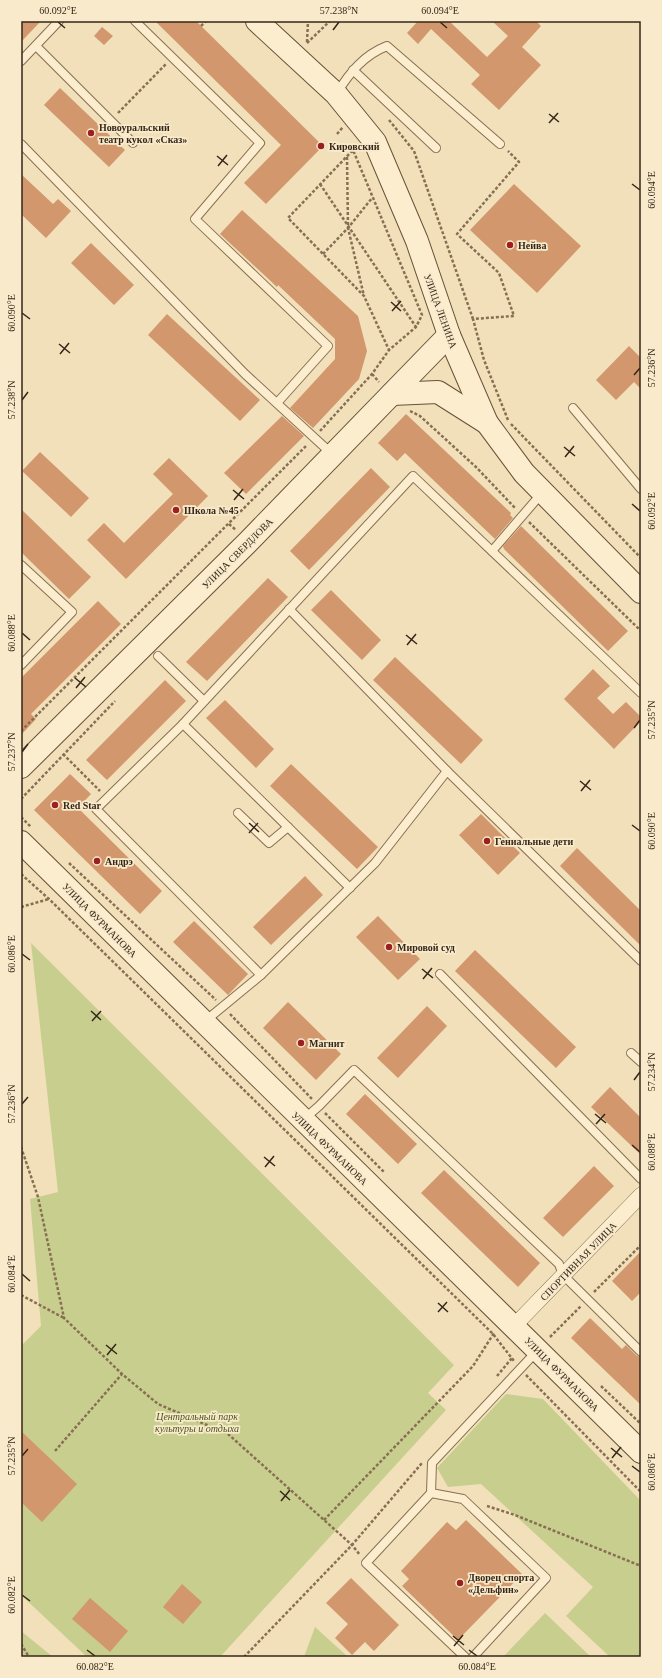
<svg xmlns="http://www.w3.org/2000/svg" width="662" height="1678" font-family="'Times New Roman',serif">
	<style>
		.green { fill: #c8cf8e }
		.building { fill: #d2976d }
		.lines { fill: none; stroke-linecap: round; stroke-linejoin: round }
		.lane-casing { stroke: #886f53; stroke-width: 10 }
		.street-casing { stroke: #886f53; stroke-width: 16 }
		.secondary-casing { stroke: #6a5037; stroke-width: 24 }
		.path { stroke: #886f53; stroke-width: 2.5; stroke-dasharray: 3 2; stroke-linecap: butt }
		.lane { stroke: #fbedce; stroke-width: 8 }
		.street { stroke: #fbedce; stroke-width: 15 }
		.secondary { stroke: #fbedce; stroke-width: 22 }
		.ticks { fill: none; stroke: #36271a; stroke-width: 1.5 }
		.poi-dot { fill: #9c1f21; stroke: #f8eaca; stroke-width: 1.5 }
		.labels { text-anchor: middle; stroke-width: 3.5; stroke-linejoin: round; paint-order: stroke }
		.poi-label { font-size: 10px; font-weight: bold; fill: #36271a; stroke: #f8eaca; text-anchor: start }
		.street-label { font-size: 10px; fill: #36271a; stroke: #f8eaca }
		.park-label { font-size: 10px; font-style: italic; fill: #47541f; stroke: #f8eaca }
		.neatline { fill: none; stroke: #36271a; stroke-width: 1.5 }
		.ticks-label { font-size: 10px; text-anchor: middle; fill: #36271a }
	</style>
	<rect width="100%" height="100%" fill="#f1e0ba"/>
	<g class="green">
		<path d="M31,943L454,1365L428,1393L446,1410L220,1657H87L21,1595V1346L41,1326L30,1199L58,1192Z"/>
		<path d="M506,1394L543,1399L641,1501V1622L639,1625L641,1627V1657H610L566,1616L593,1587L481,1484L448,1487L437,1468Z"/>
		<path d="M545,1613L591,1657H503Z"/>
		<path d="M315,1627L348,1657H304Z"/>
		<path d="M21,1631L53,1657H21Z"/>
	</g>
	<g class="building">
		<path d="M21,21H41L21,42Z"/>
		<path d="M155,21H196L323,146L266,204L244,183L281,145Z"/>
		<path d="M418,21H449L487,57L508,36L492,21H536L541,26L522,47L541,65L499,110L471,84L480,75L431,29L418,44L407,33Z"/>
		<path d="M102,27L113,36L104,45L94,36Z"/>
		<path d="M60,88L125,150L109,167L44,105Z"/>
		<path d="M21,174L53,204L58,199L71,211L46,238L21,214Z"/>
		<path d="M514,184L581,246L537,293L470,230Z"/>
		<path d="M242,210L358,316L367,351L359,379L313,428L290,408L335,359V339L278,285L277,287L220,234Z"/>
		<path d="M91,243L134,285L114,305L71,263Z"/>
		<path d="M167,314L260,400L240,421L148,335Z"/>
		<path d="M629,346L641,358V389L634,382L616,400L596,380Z"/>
		<path d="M406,414L511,513L510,515L513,518L495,539L405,453L397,461L378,443Z"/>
		<path d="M282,416L304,436L246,494L224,473Z"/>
		<path d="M40,452L89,498L71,517L22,471Z"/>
		<path d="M169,458L208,496L126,579L87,540L104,523L124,543L173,494L153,474Z"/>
		<path d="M371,468L390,487L309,570L290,551Z"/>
		<path d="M21,509L91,577L69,599L21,552Z"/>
		<path d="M521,526L628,631L608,651L504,549L503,546Z"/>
		<path d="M268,578L288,597L207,681L186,662Z"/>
		<path d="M331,590L381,640L362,660L311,610Z"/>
		<path d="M98,601L121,624L31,714L36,719L21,735V678Z"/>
		<path d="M395,657L483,740L461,764L373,680Z"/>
		<path d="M593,669L610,686L597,698L613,714L626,702L641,717V721L614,749L564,699Z"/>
		<path d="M165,680L186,701L107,780L86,760Z"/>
		<path d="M225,700L274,749L256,768L206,718Z"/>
		<path d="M291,764L378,847L357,869L270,786Z"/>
		<path d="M70,774L91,794L78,808L162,891L140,914L34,810Z"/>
		<path d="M481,814L520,853L498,875L459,835Z"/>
		<path d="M577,848L641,911V946L560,866Z"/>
		<path d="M305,876L323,895L271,945L253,927Z"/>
		<path d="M378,916L420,959L398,980L356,937Z"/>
		<path d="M194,921L248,974L228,995L173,942Z"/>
		<path d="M475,950L576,1047L556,1068L455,971Z"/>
		<path d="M288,1002L341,1054L316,1080L263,1028Z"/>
		<path d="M427,1006L447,1026L398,1078L377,1058Z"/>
		<path d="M610,1087L641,1118V1155L591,1107Z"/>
		<path d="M365,1094L417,1144L398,1164L346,1114Z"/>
		<path d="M594,1166L614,1186L563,1237L543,1218Z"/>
		<path d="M444,1170L540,1263L518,1287L421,1193Z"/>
		<path d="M641,1251V1292L632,1301L612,1281Z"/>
		<path d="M590,1318L622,1349L626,1345L637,1356L641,1357V1405L571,1338Z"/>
		<path d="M21,1431L77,1484L42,1522L21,1502Z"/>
		<path d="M466,1520L522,1574L458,1640L402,1586L409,1579L401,1571L447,1522L456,1530Z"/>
		<path d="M351,1578L399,1625L374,1651L365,1642L352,1655L335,1638L348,1624L326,1603Z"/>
		<path d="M182,1584L202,1602L183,1624L163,1607Z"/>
		<path d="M90,1598L128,1631L110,1652L72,1619Z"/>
	</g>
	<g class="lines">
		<defs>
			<g id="lane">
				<path d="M135,21L260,143L195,219L328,346L277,403"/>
				<path d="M36,46L133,143"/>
				<path d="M21,61L59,21"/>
				<path d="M353,70L436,148"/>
				<path d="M337,93C350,72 364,55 387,46L500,144"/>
				<path d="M21,144L245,374L332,454"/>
				<path d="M573,408L641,489"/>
				<path d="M492,551L542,493"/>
				<path d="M21,565L72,612L21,665"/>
				<path d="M289,609L447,771"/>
				<path d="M158,656L204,701"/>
				<path d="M183,724L413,476L641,693"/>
				<path d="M238,813L269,843L288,827"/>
				<path d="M440,974L641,1179"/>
				<path d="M261,975L96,809L183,724L350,888"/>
				<path d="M204,1022L261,975L375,863L447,771L641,961"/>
				<path d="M631,1053L641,1062"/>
				<path d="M304,1119L319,1106L354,1070L559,1264L563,1275L641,1352"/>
				<path d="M431,1493L463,1499L546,1578L473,1657"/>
				<path d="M465,1657L366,1563L431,1493L432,1463L537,1351"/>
			</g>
			<path id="street" d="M514,1326L641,1195"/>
			<g id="secondary">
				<path d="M257,21L336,94L375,142L417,241L449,335L487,423L524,473L641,592"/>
				<path d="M392,394L438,392L487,423"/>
				<path d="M21,767L249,541L449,335"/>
				<path d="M21,842L641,1452"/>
			</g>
		</defs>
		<use href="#lane" class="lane-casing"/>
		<use href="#street" class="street-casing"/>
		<use href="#secondary" class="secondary-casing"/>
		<g class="path">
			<path d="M201,26L206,21"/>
			<path d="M307,42L308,21"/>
			<path d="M307,43L330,21"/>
			<path d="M118,113L166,64"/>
			<path d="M389,120L414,151L473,319"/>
			<path d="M337,134L343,127"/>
			<path d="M347,157L348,228L364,296"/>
			<path d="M320,184L416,327"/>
			<path d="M323,254L348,228L372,198"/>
			<path d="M372,374L379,382"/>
			<path d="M410,411L420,416L476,467L516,509"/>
			<path d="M508,420L484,360L473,319L514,316L499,273L457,234L519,162L508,151"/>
			<path d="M511,424L641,558"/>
			<path d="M320,431L372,374L389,350L416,327L422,315L353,150L288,218L364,296L389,350"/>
			<path d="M529,522L641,631"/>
			<path d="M229,524L236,530"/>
			<path d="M21,731L307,445"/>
			<path d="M63,754L100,791"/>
			<path d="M21,799L115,701"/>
			<path d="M21,817L31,827"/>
			<path d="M69,863L216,1000"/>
			<path d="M21,874L49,899L493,1334L514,1361"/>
			<path d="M21,907L49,899"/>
			<path d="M230,1014L312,1099"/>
			<path d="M325,1113L384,1172"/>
			<path d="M21,1147L38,1197L64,1318L122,1374L158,1404L228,1434L352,1545L360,1555"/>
			<path d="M594,1292L641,1245"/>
			<path d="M21,1295L64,1318"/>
			<path d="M550,1337L581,1306"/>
			<path d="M526,1375L641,1492"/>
			<path d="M497,1376L512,1358"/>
			<path d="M601,1386L641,1424"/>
			<path d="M55,1451L122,1374"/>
			<path d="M487,1506L515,1515L641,1566"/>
			<path d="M324,1520L473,1366L494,1333"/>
			<path d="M21,1644L29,1657"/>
			<path d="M244,1657L352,1545L422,1463"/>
		</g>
		<use href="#lane" class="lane"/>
		<use href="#street" class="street"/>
		<use href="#secondary" class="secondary"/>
	</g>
	<path class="ticks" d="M58,22L65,28M440,22L447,28M333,30L339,22M549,114L559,122M549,123L558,113M217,156L228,165M218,166L227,155M632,184L640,190M391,302L401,311M392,311L401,301M22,313L30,319M59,344L70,353M60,354L69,343M634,375L640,368M22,400L28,392M564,447L575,456M565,457L574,446M233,490L244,499M234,500L243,489M632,504L640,511M22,633L30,640M406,635L417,644M407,645L416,634M75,678L86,687M76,688L85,677M634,728L640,720M22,752L28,744M580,781L591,790M581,791L590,780M249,823L259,832M632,825L640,831M249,833L258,823M22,954L30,960M422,969L433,978M423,979L432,968M91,1011L101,1020M92,1021L101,1011M634,1080L640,1072M22,1104L28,1097M595,1114L606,1123M596,1124L605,1114M632,1145L640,1152M264,1157L275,1166M265,1167L274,1156M22,1274L30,1281M438,1303L448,1312M438,1312L447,1302M106,1345L117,1354M107,1355L116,1344M611,1448L622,1457M22,1456L28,1449M612,1458L621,1447M632,1466L640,1472M280,1491L290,1500M281,1501L290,1490M22,1595L30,1601M453,1636L464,1645M454,1646L463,1635M87,1650L95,1656M469,1650L477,1656"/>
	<g class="poi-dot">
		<circle cx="91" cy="133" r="4"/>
		<circle cx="321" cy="146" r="4"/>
		<circle cx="510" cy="245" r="4"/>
		<circle cx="176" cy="510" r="4"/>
		<circle cx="55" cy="805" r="4"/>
		<circle cx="487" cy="841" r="4"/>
		<circle cx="97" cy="861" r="4"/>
		<circle cx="389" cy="947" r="4"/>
		<circle cx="301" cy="1043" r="4"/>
		<circle cx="460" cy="1583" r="4"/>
	</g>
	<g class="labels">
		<g class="poi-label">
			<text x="99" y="131">Новоуральский<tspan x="99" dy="12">театр кукол «Сказ»</tspan></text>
			<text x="329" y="150">Кировский</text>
			<text x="518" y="249">Нейва</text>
			<text x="184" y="514">Школа №45</text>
			<text x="63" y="809">Red Star</text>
			<text x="495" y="845">Гениальные дети</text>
			<text x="105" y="865">Андрэ</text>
			<text x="397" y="951">Мировой суд</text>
			<text x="309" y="1047">Магнит</text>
			<text x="468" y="1581">Дворец спорта<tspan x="468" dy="12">«Дельфин»</tspan></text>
		</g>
		<g class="street-label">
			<text transform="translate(441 311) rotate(70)" y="4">УЛИЦА ЛЕНИНА</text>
			<text transform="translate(237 553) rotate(-45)" y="4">УЛИЦА СВЕРДЛОВА</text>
			<text transform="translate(100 920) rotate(45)" y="4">УЛИЦА ФУРМАНОВА</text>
			<text transform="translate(330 1148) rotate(44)" y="4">УЛИЦА ФУРМАНОВА</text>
			<text transform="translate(578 1261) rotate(-46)" y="4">СПОРТИВНАЯ УЛИЦА</text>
			<text transform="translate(562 1374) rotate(45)" y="4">УЛИЦА ФУРМАНОВА</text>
		</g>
		<g class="park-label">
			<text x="197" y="1420">Центральный парк<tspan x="197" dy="12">культуры и отдыха</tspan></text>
		</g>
	</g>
	<rect width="662" height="1678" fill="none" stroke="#f8eaca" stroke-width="44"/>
	<rect x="22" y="22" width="618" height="1634" class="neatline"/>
	<g class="ticks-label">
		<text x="58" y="14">60.092°E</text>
		<text x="339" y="14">57.238°N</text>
		<text x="440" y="14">60.094°E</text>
		<text transform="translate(651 190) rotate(-90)" y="4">60.094°E</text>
		<text transform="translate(11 313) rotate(-90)" y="4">60.090°E</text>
		<text transform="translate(651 368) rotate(-90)" y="4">57.236°N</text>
		<text transform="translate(11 400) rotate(-90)" y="4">57.238°N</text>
		<text transform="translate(651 511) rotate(-90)" y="4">60.092°E</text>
		<text transform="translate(11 633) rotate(-90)" y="4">60.088°E</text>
		<text transform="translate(651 720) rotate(-90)" y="4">57.235°N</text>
		<text transform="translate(11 752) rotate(-90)" y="4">57.237°N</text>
		<text transform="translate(651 831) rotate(-90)" y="4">60.090°E</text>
		<text transform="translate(11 954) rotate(-90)" y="4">60.086°E</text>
		<text transform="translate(651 1072) rotate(-90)" y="4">57.234°N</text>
		<text transform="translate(11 1104) rotate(-90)" y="4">57.236°N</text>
		<text transform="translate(651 1152) rotate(-90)" y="4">60.088°E</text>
		<text transform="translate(11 1274) rotate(-90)" y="4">60.084°E</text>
		<text transform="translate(11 1456) rotate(-90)" y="4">57.235°N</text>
		<text transform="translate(651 1472) rotate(-90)" y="4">60.086°E</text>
		<text transform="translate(11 1595) rotate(-90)" y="4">60.082°E</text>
		<text x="95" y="1670">60.082°E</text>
		<text x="477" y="1670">60.084°E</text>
	</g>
</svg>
